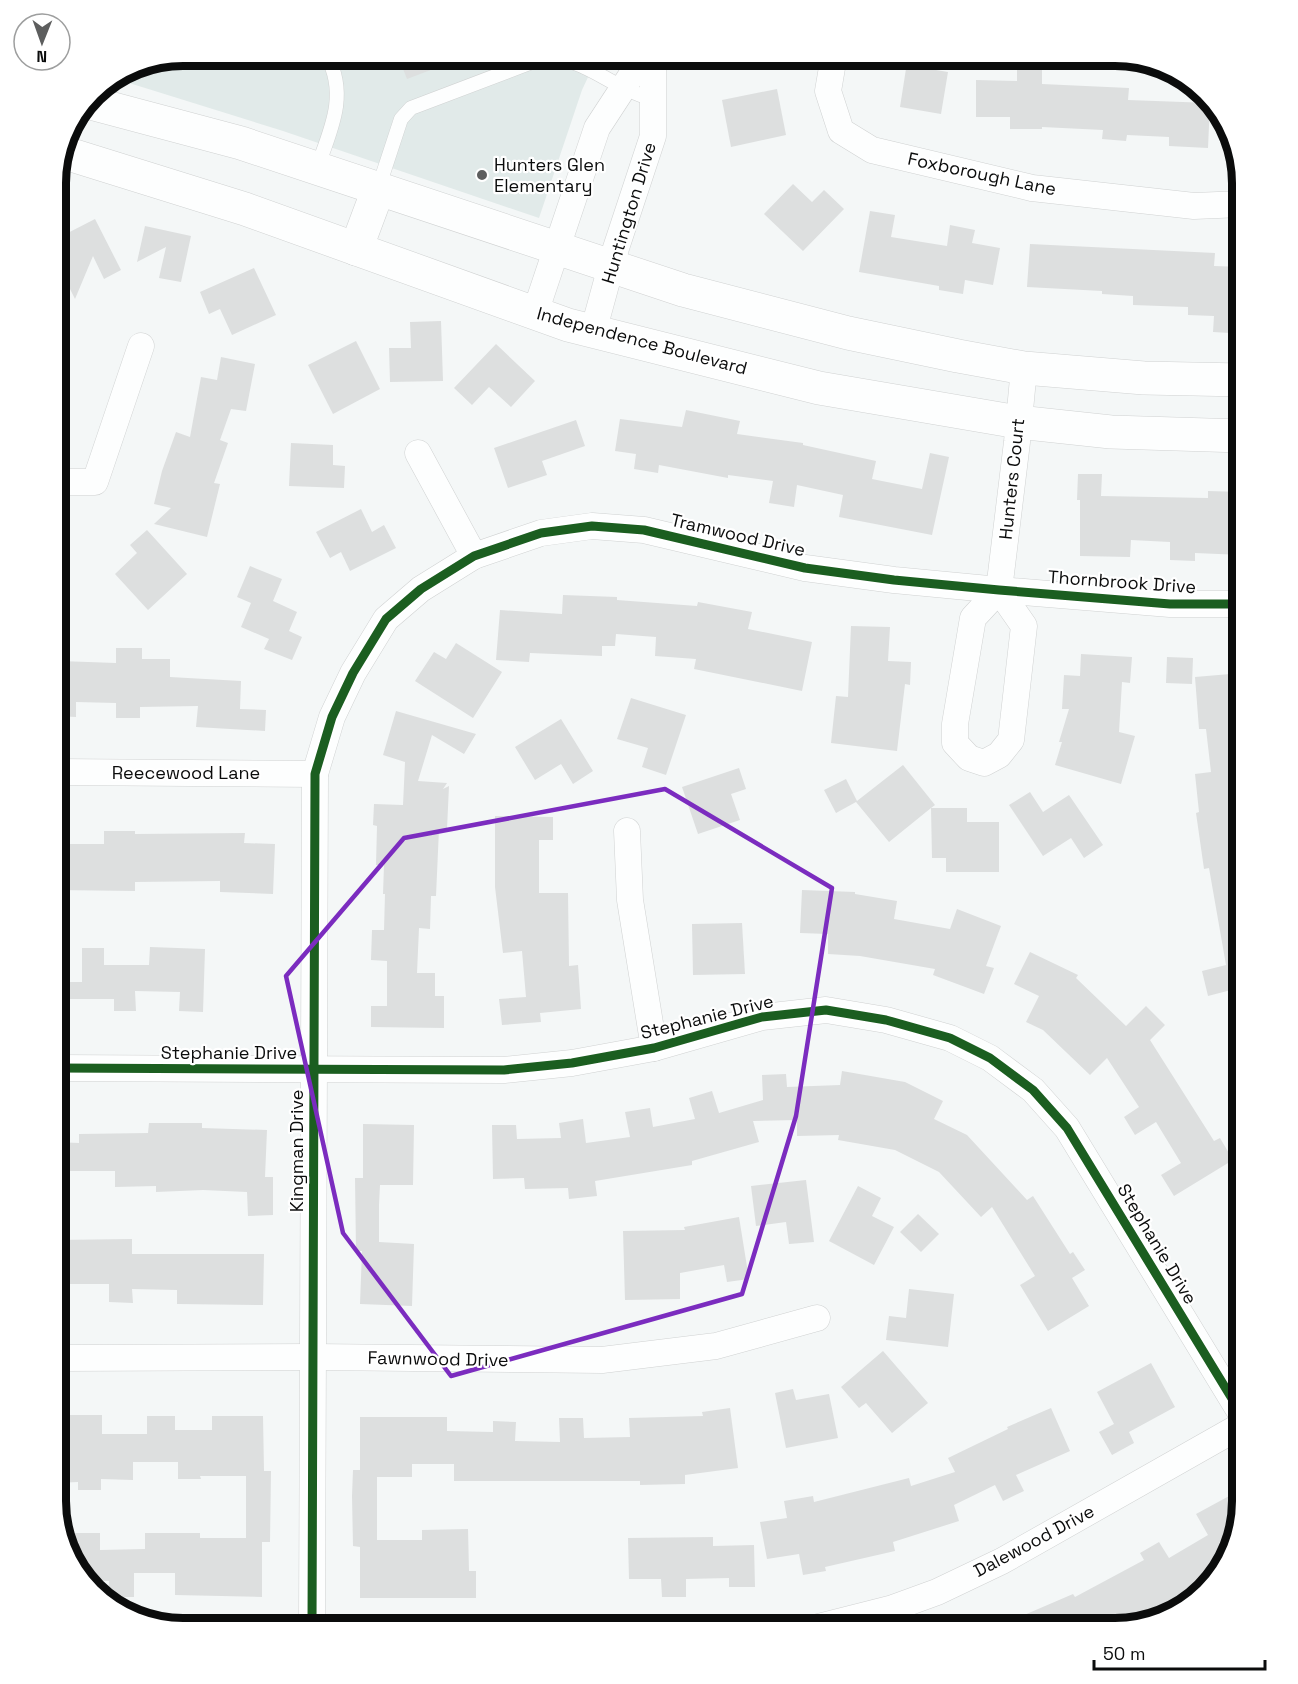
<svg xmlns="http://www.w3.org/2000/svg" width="1298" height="1684" font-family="'Space Grotesk',sans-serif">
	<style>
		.built { fill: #e1eae9 }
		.building { fill: #dddfdf }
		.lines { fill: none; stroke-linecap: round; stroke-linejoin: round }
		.lane-casing { stroke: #d0d2d2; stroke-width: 15 }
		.street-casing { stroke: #d0d2d2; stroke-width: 27 }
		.secondary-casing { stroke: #d0d2d2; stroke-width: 34 }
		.lane { stroke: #fdfefe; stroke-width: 14 }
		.street { stroke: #fdfefe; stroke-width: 26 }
		.secondary { stroke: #fdfefe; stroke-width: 33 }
		.cycleway-casing { stroke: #fff; stroke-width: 13 }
		.cycleway { stroke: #1b5e20; stroke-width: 9 }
		.marked { fill: none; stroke: #7b2cbf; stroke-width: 4.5; stroke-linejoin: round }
		.poi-dot { fill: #5d5e5e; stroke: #fff; stroke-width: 2 }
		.labels { text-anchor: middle; stroke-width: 4.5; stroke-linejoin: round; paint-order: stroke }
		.poi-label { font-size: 18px; fill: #0b0c0c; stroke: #fff; text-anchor: start }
		.street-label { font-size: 18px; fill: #0b0c0c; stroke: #fff }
		.rim { fill: none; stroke: #0b0c0c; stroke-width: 8 }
	</style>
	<rect width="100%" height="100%" fill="#f4f7f7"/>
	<path class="built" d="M183,56H598L582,90L539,218L283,131L113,78L134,65Z"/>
	<g class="building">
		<path d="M398,56H464L465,57L407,79Z"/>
		<path d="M908,56H932L930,69L948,72L941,114L900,107Z"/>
		<path d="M1017,64H1042V84L1129,88L1128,100L1210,103L1208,148L1169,146V137L1127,135L1126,141L1102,139L1103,130L1042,127V129H1010V117H976V80L1017,81Z"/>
		<path d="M777,89L786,135L731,147L722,100Z"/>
		<path d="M793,184L812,202L824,190L844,209L803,251L764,214Z"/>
		<path d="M870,211L895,215L891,237L947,246L950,225L975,230L972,243L1000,248L993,285L965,280L963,294L939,290V286L859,272Z"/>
		<path d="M95,219L121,270L104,279L93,256L75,299L56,261V239Z"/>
		<path d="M145,226L191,236L181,282L159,278L166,247L137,262Z"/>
		<path d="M1030,244L1215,253L1214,266L1242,267V317H1231L1230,333L1213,332L1214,316L1188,315V307L1133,305V296L1102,294V291L1027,287Z"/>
		<path d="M254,268L276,315L232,335L220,309L209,314L200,292Z"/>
		<path d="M441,321L443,381L390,382L389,348H411L410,322Z"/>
		<path d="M356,341L380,389L333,414L308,365Z"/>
		<path d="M496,344L535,381L511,407L489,387L472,405L454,388Z"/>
		<path d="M221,357L255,364L246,411L231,409L220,440L228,443L214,483L220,484L207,537L154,524L171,508L154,504L162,471L176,432L190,437L201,377L217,380Z"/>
		<path d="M686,410L740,421L737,434L803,443V445L876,461L872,479L922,489L930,453L949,457L932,535L839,517L843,495L797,485L794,507L769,503L773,481L728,475V478L659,465L658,473L634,469L636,454L615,451L620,419L682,427Z"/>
		<path d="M576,420L585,446L542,461L547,475L508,488L494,448Z"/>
		<path d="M291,443L333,445V465L345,466L344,488L289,486Z"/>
		<path d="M1078,474H1102L1101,496L1208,498V491L1242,492V555L1195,553V561L1170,560V542L1131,540L1130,557L1080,556V500H1077Z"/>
		<path d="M361,509L372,532L384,525L396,548L350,571L341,552L330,558L316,532Z"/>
		<path d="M147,530L187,574L148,610L115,574L137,553L130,545Z"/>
		<path d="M250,566L282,579L273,601L297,612L289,631L302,637L292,660L264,649L269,639L241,627L251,603L237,597Z"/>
		<path d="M563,595L617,597V600L697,606L698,602L752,612L748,629L812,642L802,691L694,669L696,659L655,656L656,637L616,634L615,646H602V656L530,653L529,662L496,660L500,610L562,614Z"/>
		<path d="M851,626L890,627L888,661L911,662L910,685L905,684L897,751L831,743L836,696L848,697Z"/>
		<path d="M456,643L502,672L473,718L415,681L434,652L446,659Z"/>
		<path d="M116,648H142V659H170V677L241,681L240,709L266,710L265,731L196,727L198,706L140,707V718H116V703L76,702V717L56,716V688H59L60,661L116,663Z"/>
		<path d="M1081,654L1132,657L1130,683L1122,682L1119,732L1135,736L1121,784L1055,765L1062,742H1059L1069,709H1062L1064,675L1080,676Z"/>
		<path d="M1167,657L1193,658L1192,684L1166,683Z"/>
		<path d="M1242,673V1001L1233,1002L1231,990L1208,996L1202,971L1226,965L1209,868L1204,869L1196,813L1199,812L1195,774L1211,772L1206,729H1199L1195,677Z"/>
		<path d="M631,698L686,715L666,775L642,767L648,748L617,739Z"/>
		<path d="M396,711L476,734L464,754L432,735L418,781L447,783L443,789L449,786L447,829H439L436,896H431L430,929L419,928L417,973H435V996H444V1028L371,1027V1006H387V961L371,960L372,930H384L385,894H383L384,865H376L377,826L373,825L374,804L403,805L405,762L383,755Z"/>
		<path d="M561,719L593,771L573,784L561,764L535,780L515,747Z"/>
		<path d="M903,765L935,805L931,808H967V822H999V872H946V858H932L931,808L889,842L856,802L836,813L824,790L846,779L857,801Z"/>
		<path d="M739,768L746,789L731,794L740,820L698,834L682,787Z"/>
		<path d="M1030,792L1043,812L1069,795L1103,845L1084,858L1071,838L1043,856L1009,805Z"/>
		<path d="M495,816L553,817V840H539V893H568L569,966L578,965L581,1009L540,1013L541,1022L502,1025L499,999L526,997L522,951L503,953L495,887Z"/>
		<path d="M104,831H135V834L245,833L244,843L275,844L273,894L220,892V881L135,882V891L56,890V844H104Z"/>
		<path d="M802,890L855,892V894L897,901L894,919L950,929L957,909L1001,926L986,966L994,968L984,994L933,975L935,969L860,956L828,954V934L800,933Z"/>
		<path d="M742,923L745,974L693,975L692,924Z"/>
		<path d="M150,947L205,949L203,1012L179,1011L180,992L135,991L136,1011H114V999H56V982H82V948H104V965H149Z"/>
		<path d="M1030,952L1078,975L1076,978L1126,1026L1146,1006L1165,1025L1150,1040L1214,1141L1220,1138L1233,1160L1174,1196L1161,1175L1181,1163L1156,1122L1135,1135L1124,1117L1139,1107L1107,1058L1090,1075L1043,1030L1026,1022L1039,996L1014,984Z"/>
		<path d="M842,1071L905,1082L943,1101L934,1119L967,1135L1027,1200L1033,1196L1070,1254L1073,1252L1085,1270L1072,1278L1089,1306L1048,1331L1020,1285L1035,1276L992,1207L981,1217L939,1172L895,1150L838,1140L839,1135L797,1136V1120L753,1121L759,1142L692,1161V1165L595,1181L597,1196L569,1199L568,1188L525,1189L524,1178L493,1179L492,1125H516L517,1139L561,1138L559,1123L583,1119L586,1143L630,1137L625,1112L650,1108L653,1127L695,1119L689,1098L712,1091L719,1113L763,1100L762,1075L786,1074L787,1087L840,1085Z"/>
		<path d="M149,1123H202V1128L267,1130L265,1177H273V1215L248,1216L247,1192L203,1190L156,1192V1186L115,1187V1171H56V1142L79,1143V1134L148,1133Z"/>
		<path d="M363,1124L414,1125L413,1185H380L379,1205V1242L414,1244L412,1306L360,1304L362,1251H356L355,1178H363Z"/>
		<path d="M806,1180L814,1242L789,1244L786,1222L756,1226L751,1186Z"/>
		<path d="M858,1186L881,1198L872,1216L894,1227L874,1265L829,1241Z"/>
		<path d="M918,1214L939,1234L921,1252L900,1232Z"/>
		<path d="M739,1217L749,1279L727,1282L724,1265L680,1273V1299L625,1300L623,1231L685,1230L684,1227Z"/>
		<path d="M132,1239V1254H264L263,1305L177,1304V1290L132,1289L133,1303L109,1302V1284H56V1240Z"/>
		<path d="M909,1289L954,1294L948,1347L886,1340L889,1316L906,1318Z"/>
		<path d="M883,1351L928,1403L892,1433L866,1403L859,1408L841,1387Z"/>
		<path d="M1151,1363L1175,1407L1129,1432L1134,1443L1112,1455L1099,1432L1114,1424L1097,1392Z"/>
		<path d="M793,1389L796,1400L829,1394L838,1438L786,1448L775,1393Z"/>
		<path d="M730,1408L738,1468L685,1475V1484L640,1485V1481H454V1464H412V1477H377V1540H422V1530L468,1529L469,1571H476V1598H360V1547L353,1546L352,1496L353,1470H360V1417H447V1431L493,1432V1421L516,1422L515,1441L560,1442L559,1418H583L584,1438L630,1437L629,1418L703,1416L702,1412Z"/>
		<path d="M1051,1408L1070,1451L1016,1475L1024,1491L1003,1501L995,1485L954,1505L959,1521L893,1542L895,1551L825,1567L826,1571L803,1575L799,1554L767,1559L760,1522L787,1518L784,1501L813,1496L814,1502L909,1478L911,1486L955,1472L948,1458L1008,1429L1007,1427Z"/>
		<path d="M56,1415H102V1434H147V1416H175V1430H212V1416H263L264,1471H271L270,1542H262V1597L175,1595V1573H134V1597H108L109,1581H87L77,1572L65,1533H100V1550L145,1549V1533H200V1538H246V1476H200L201,1479H178V1462H133V1480L101,1479V1490H78V1482L56,1483Z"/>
		<path d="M1242,1489V1502L1226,1565L1207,1585L1152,1617L1137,1622L1132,1613L1103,1628H994L1073,1594L1075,1597L1144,1560L1140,1553L1159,1542L1169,1558L1208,1535L1196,1514Z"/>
		<path d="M713,1537V1546L754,1545L755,1587H729V1578L686,1579V1597H662L661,1579H629L628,1538Z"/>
	</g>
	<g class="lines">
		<defs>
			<g id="lane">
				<path d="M317,168C331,129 348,95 327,56"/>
				<path d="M378,189L401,119L411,108L540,59C573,55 594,73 622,87C632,92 643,96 653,100"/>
			</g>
			<g id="street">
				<path d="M834,56L828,91L841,131L872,150L1032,188L1194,206L1242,204"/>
				<path d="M535,313L597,128L644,56"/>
				<path d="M593,332L616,248L653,136V56"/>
				<path d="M418,453L474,556"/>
				<path d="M56,482H95L141,346"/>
				<path d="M999,590L1024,626L1011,740L999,755L984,763L969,758L955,743V724L973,618L999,590L1017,442L1024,368"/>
				<path d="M56,772L315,774"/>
				<path d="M627,831L630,900L654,1048"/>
				<path d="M56,1068L504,1070L572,1063L654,1048L762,1017L826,1010L886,1020L950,1038L990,1058L1033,1090L1067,1128L1242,1415"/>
				<path d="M56,1358L313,1357L602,1360L716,1346L817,1318"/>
				<path d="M312,1628L315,774L332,717L353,673L386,619L421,589L474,556L541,533L592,526L644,530L805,568L894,580L999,590L1170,604H1242"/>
				<path d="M814,1628L893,1608L937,1592L1002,1561L1242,1425"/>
			</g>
			<g id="secondary">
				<path d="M87,102L241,143L683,290L848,333L958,356L1024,368L1144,378L1242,380"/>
				<path d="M62,152L245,209L568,325L819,388L1018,422L1111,432L1242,436"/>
				<path d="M356,249L378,190"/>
			</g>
		</defs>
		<use href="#lane" class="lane-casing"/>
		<use href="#street" class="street-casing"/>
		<use href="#secondary" class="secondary-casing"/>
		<use href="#lane" class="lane"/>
		<use href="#street" class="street"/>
		<use href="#secondary" class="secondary"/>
		<defs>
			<g id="cycleway">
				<path d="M56,1068L504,1070L572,1063L654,1048L762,1017L826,1010L886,1020L950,1038L990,1058L1033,1090L1067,1128L1242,1415"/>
				<path d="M312,1628L315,774L332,717L353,673L386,619L421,589L474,556L541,533L592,526L644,530L805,568L894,580L999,590L1170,604H1242"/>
			</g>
		</defs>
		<use href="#cycleway" class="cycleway-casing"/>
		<use href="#cycleway" class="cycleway"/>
	</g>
	<path class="marked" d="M665,789L832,888L796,1116L742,1294L451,1376L343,1233L286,976L404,838Z"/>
	<circle class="poi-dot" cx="482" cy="175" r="6"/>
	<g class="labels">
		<g class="poi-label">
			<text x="494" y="171">Hunters Glen<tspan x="494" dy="21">Elementary</tspan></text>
		</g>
		<g class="street-label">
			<text transform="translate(982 174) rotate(12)" y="6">Foxborough Lane</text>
			<text transform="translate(629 213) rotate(-73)" y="6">Huntington Drive</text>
			<text transform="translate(642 341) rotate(15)" y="6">Independence Boulevard</text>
			<text transform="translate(1012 479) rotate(-84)" y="6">Hunters Court</text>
			<text transform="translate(738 535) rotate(13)" y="6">Tramwood Drive</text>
			<text transform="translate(1122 582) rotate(4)" y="6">Thornbrook Drive</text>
			<text x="186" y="779">Reecewood Lane</text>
			<text transform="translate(707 1017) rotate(-14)" y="6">Stephanie Drive</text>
			<text x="229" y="1059">Stephanie Drive</text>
			<text transform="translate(297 1151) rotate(-90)" y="6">Kingman Drive</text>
			<text transform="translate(1157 1244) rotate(59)" y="6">Stephanie Drive</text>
			<text transform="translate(438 1359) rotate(1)" y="6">Fawnwood Drive</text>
			<text transform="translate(1034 1541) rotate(-28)" y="6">Dalewood Drive</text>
		</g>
	</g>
	<path d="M0 0H1298V1684H0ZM183 66H1115A117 117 0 0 1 1232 183V1501A117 117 0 0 1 1115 1618H183A117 117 0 0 1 66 1501V183A117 117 0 0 1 183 66Z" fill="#fff" fill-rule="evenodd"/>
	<path class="rim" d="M183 66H1115A117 117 0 0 1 1232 183V1501A117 117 0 0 1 1115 1618H183A117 117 0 0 1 66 1501V183A117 117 0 0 1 183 66Z"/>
	<g transform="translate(42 42) rotate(181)"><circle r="28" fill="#ffffff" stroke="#9d9e9e" stroke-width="1.5"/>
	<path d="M0-4.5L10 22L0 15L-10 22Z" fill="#5d5e5e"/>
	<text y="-9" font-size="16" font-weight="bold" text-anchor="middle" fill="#0b0c0c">N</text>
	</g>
	<path d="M1094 1660v9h171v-9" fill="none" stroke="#0b0c0c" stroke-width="3"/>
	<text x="1103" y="1660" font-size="18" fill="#0b0c0c" stroke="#ffffff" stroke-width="4.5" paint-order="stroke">50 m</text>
</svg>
